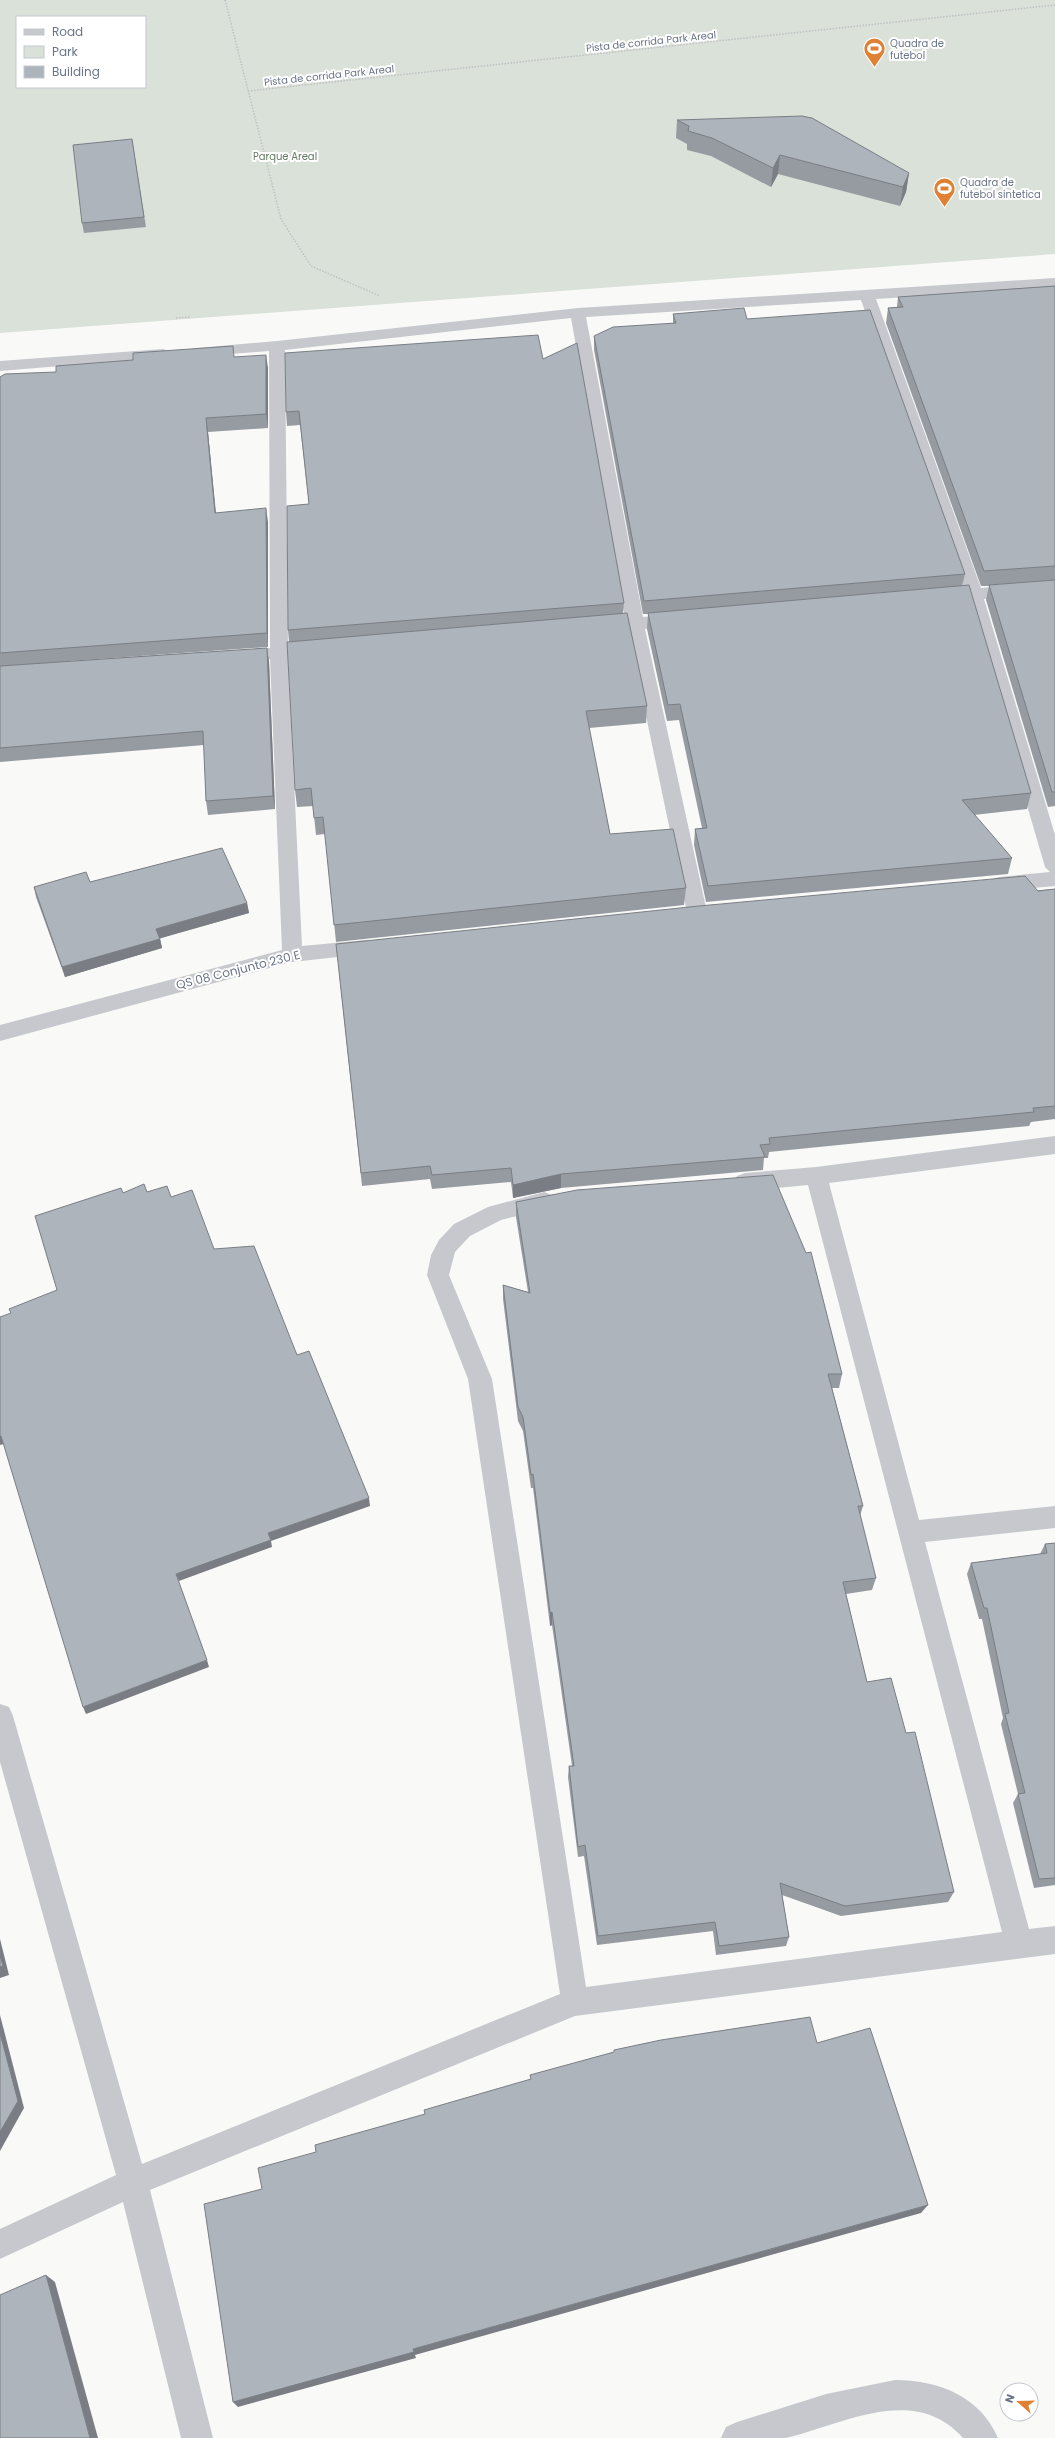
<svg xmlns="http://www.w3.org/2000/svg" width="1055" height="2438" font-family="Poppins,sans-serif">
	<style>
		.green { fill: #dae1d9; fill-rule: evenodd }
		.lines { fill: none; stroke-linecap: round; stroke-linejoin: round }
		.path { stroke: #c0c1c4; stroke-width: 1.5; stroke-dasharray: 1.5 1.5; stroke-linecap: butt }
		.service { fill: #c6c8cd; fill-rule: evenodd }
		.minor { fill: #c6c8cd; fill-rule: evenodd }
		.wall { fill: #969ba2 }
		.shaded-wall { fill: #7a7e84 }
		.building { fill: #aeb4bc; stroke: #7a7e84 }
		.labels { text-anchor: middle; stroke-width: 4; stroke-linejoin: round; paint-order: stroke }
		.far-street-label { font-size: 10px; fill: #6a7488; stroke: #fff }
		.far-poi-label { font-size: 10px; fill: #6a7488; stroke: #fff; text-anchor: start }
		.far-park-label { font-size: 10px; fill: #657a65; stroke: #fff }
		.street-label { font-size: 12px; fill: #6a7488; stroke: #fff }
	</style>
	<rect width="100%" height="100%" fill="#f9faf8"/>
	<path class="green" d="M0,0H1055V254L0,333ZM17,17H145V87H17Z"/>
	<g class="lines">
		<g class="path">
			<path d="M225,0L281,219L311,266L380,296"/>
			<path d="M248,91L1055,5"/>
			<path d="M176,318L191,317"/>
		</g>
		<path class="service" d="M895,2380C938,2380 980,2396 998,2438H963C915,2383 843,2424 786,2438C768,2438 740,2438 721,2438L726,2427L737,2422L826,2394Z"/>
		<g class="minor">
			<path d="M1055,278V288L876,299L981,588L1055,581V593L984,599L1055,835V886L999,891L992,889L989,884L992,879L999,877L1050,872L1045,867L967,600L943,603L937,601L934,597L937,593L964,590L861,300L586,317L643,617L677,614L683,616L686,620L683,624L645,629L707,912L704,917L697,919L690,917L687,912L628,630L600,633L594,631L591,627L594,623L625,619L571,318L285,350L288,646L319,644L325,646L328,650L325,654L288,658L302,946L366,940L373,942L376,947L373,952L366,954L292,962L0,1041V1025L282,950L270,659L237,662L231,660L228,656L231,652L270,648L269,351L203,356L195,351L197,348L277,341L578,308Z"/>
			<path d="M163,349L169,351L171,354L169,357L0,371V361Z"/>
			<path d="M1055,1136V1154L829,1183L919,1520L1055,1506V1528L925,1542L1029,1929L1055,1926V1954L575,2016L150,2190L213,2438H181L123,2202L0,2259V2229L116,2175L0,1762V1704L9,1707L13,1716L142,2164L560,1994L468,1379L427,1275L431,1255L439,1240L454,1224L488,1207L544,1192L552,1195L555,1201L552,1207L501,1220L470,1236L455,1252L449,1275L492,1379L586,1987L1002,1932L808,1185L745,1191L737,1188L734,1182L737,1176L745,1173L816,1167Z"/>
		</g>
	</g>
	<g class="wall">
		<path d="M677,120L909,173L906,192L900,206L778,174L771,187L711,156L687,150V144L676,138Z"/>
		<path d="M132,139L146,227L84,233L82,223Z"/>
		<path d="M1055,286V806L1048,807L986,600L989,586H981L886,323L888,308L897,307L898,297Z"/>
		<path d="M673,314L747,319L965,574L962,586L1031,793L1027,809L974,815L1012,858L1008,874L706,902L694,845L695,829L702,828L679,720L667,721L647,629L648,614H643L594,350V336L673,323Z"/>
		<path d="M234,357L268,368V428L208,432L216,513L268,522V647L69,661L267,648L269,662L275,809L208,815L206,801L204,745L0,762V377L56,372Z"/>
		<path d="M543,359L624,603L623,613L647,706L646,723L589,728L610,834L686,888L684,905L336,942L325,834L316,835L313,806L297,807L295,790L289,642L288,630L309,504L300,425L287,426L286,412Z"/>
		<path d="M90,882L247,903L249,913L160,938L162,948L65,977L36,897L34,887Z"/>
		<path d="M1055,889V1119L1031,1122L1029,1126L769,1152L768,1158H764L763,1170L561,1188L513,1198L511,1182L432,1189L430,1179L362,1186L336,944Z"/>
		<path d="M516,1202L842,1374L839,1388H832L863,1506L860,1516L876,1578L872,1590L846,1594L867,1682L906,1733L954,1892L948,1902L841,1916L782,1895L789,1937L786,1946L716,1955L713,1931L597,1945L584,1856L578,1857L568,1777L569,1766H572L552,1625L550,1626L533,1488H531L523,1431L518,1421L503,1299V1285L528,1292L516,1217Z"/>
		<path d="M1055,1543V1885L1034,1888L1013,1803L1018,1794L1001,1724L1003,1718L982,1619H979L967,1574L971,1563L1040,1554L1045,1544Z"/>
	</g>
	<g class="shaded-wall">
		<path d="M780,155L778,174L771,187L773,168Z"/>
		<path d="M909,173L906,192L900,206L903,187Z"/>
		<path d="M266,355L268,368V428L266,414Z"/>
		<path d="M206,418L208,432L217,527L215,513Z"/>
		<path d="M266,508L268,522V647L267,633Z"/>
		<path d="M267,648L269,662L275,809L273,796Z"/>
		<path d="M247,903L249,913L158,939L156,929Z"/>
		<path d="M160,939L162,948L65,977L62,967Z"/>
		<path d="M561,1174V1188L513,1198V1185Z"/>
		<path d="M0,1436H1L4,1444L0,1445Z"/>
		<path d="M369,1498L370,1506L271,1541L272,1547L179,1581L176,1574L268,1533Z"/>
		<path d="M552,1612V1625L550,1626V1613Z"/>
		<path d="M207,1660L209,1667L86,1714L83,1707Z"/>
		<path d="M0,1939L9,1975L0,1978Z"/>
		<path d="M0,2015L24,2108L0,2151Z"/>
		<path d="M928,2205L921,2213L415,2355L416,2358L238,2407L233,2402L413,2349Z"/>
		<path d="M46,2275L55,2282L98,2438H90Z"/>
	</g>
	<g class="building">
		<path d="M802,116L812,118L909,173L903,187L780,155L773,168L712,138L688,131L689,126L677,120Z"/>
		<path d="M132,139L144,217L82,223L73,145Z"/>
		<path d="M1055,286V566L984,571L888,308L903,307L898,297Z"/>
		<path d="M744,308L747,319L870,310L965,574L644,601L594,336L613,327L676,323L673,314Z"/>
		<path d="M538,335L543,359L577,343L624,603L288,630L287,506L309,504L299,411L286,412L285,353Z"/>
		<path d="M233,346L234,357L266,355V414L206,418L215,513L266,508L267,633L0,653V377L5,374L56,372V366L133,360V353Z"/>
		<path d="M1055,580V792H1052L989,585Z"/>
		<path d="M969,585L1031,793L962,800L1012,858L708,886L695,829L707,828L680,704L668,705L648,613Z"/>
		<path d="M627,613L647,706L586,711L610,834L673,829L686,888L334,925L323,817L314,818L311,788L295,790L287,642Z"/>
		<path d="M267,648L273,796L206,801L203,731L0,748V666Z"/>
		<path d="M222,848L247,903L156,929L160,939L62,967L34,887L86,872L90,882Z"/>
		<path d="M1025,876L1038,891L1055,889V1106L1033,1108L1034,1112L769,1138L770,1144L760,1145L765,1157L561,1174L513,1185L511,1168L432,1175L430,1166L361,1173L336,944L699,906Z"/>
		<path d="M773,1175L806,1253L811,1252L842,1374H828L863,1506H858L876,1578L843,1582L867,1682L891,1678L906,1733L915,1732L954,1892L845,1906L780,1883L789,1937L719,1946L715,1922L598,1936L585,1845L578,1847L569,1766H574L552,1612L550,1613L533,1474L531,1475L523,1417L518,1407L503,1285L530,1293L516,1202L577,1190Z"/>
		<path d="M144,1184L147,1192L167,1186L171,1197L192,1190L214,1249L254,1246L297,1355L309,1351L369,1498L268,1533L271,1540L176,1574L207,1660L83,1707L1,1436H0V1317L11,1313L9,1309L57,1290L35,1216L121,1188L123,1193Z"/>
		<path d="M1055,1543V1878L1039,1879L1018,1794L1025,1793L1005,1714L1009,1713L987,1608H984L971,1563L1047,1553L1045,1544Z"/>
		<path d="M0,1955L3,1966L0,1967Z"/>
		<path d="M810,2017L817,2043L870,2028L928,2205L413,2349L414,2352L233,2402L204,2204L262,2189L258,2168L316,2152L315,2145L425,2114L424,2110L531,2079L530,2075L614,2052V2050L661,2040Z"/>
		<path d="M0,2033L18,2101L0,2132Z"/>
		<path d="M46,2275L90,2438H0V2295Z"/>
	</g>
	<defs>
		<symbol id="stadium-pin" viewBox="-11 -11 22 30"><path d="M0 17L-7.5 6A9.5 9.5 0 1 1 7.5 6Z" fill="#df8032" stroke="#fff"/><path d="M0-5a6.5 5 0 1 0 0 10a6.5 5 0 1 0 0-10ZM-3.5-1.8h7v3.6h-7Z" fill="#fff"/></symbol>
	</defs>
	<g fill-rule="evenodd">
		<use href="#stadium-pin" x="862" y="36" width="25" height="34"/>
		<use href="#stadium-pin" x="932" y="176" width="25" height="34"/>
	</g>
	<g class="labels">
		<g class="far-street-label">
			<text transform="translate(651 41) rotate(-6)" y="4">Pista de corrida Park Areal</text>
			<text transform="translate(329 75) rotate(-6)" y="4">Pista de corrida Park Areal</text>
		</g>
		<g class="far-poi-label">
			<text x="890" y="47">Quadra de<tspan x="890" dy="12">futebol</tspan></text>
			<text x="960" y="186">Quadra de<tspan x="960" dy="12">futebol sintetica</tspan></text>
		</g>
		<g class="far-park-label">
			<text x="285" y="160">Parque Areal</text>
		</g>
		<g class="street-label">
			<text transform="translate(238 970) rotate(-14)" y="4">QS 08 Conjunto 230 E</text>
		</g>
	</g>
	<rect x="16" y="16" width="130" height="72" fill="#ffffff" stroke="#c3c7cf"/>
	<rect x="24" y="29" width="20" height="6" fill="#c6c8cd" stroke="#c3c7cf"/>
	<text x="52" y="36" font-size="12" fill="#6a7488">Road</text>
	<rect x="24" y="46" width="20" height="12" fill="#dae1d9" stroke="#c3c7cf"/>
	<text x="52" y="56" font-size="12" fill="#6a7488">Park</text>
	<rect x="24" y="66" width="20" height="12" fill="#aeb4bc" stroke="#c3c7cf"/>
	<text x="52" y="76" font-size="12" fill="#6a7488">Building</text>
	<g transform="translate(1019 2402) rotate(290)"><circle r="19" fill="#ffffff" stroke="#c3c7cf"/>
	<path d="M0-3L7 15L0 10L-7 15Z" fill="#df8032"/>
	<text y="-6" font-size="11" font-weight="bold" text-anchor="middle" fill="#6a7488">N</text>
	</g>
</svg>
